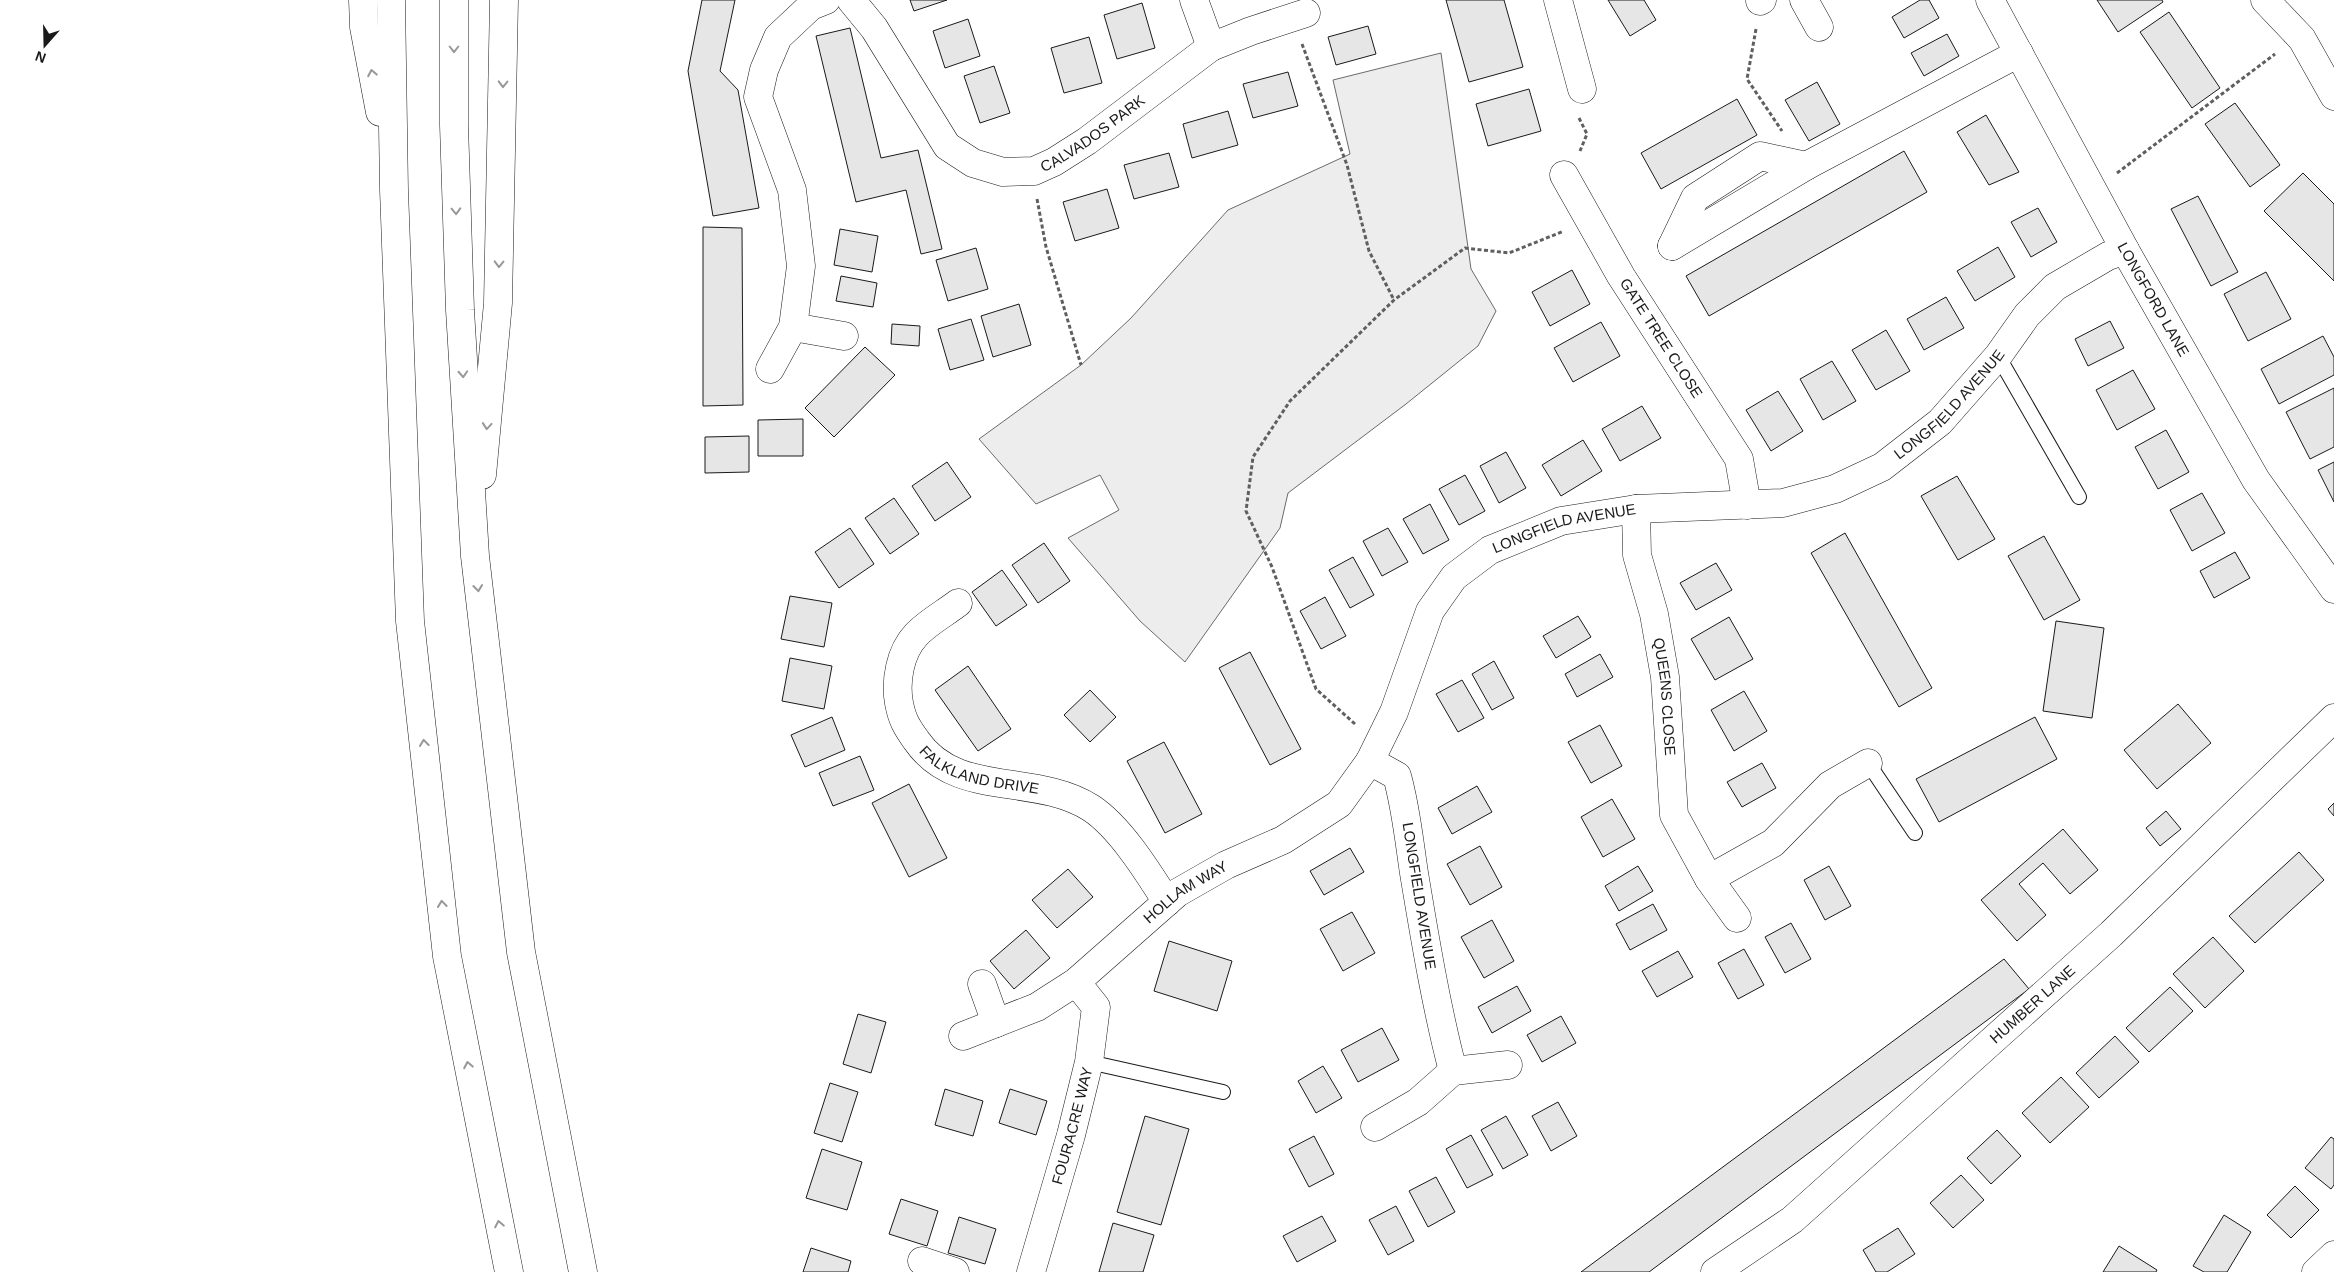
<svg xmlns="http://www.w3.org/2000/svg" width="2334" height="1272" font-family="Arial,sans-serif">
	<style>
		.built { fill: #ededed; stroke: #6a6a6a }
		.building { fill: #e6e6e6; stroke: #1a1a1a }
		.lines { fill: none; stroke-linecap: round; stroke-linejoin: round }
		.lane-casing { stroke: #1a1a1a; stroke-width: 16 }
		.street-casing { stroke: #1a1a1a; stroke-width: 29 }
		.highway-casing { stroke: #1a1a1a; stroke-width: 29 }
		.path { stroke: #5f5f5f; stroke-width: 3; stroke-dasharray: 4 2.5; stroke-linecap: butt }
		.lane { stroke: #fff; stroke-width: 14 }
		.street { stroke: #fff; stroke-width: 28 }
		.highway { stroke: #fff; stroke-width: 28 }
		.oneway { stroke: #989898 }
		.labels { text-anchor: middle; stroke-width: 4; stroke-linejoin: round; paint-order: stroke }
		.street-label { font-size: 15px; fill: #1a1a1a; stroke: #fff }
	</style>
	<rect width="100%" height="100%" fill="#fff"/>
	<path class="built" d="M1441,53L1471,269L1496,311L1478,346L1406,404L1288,493L1280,528L1185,662L1140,621L1068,538L1119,510L1100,475L1036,504L979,439L1081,365L1131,318L1228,210L1350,154L1333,80Z"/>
	<g class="building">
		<path d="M702,0H735L720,71L738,90L759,208L713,216L688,71Z"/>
		<path d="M910,0H947L914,11Z"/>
		<path d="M1446,0H1504L1523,67L1469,82Z"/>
		<path d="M1608,0H1644L1656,20L1630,36Z"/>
		<path d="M1920,0H1929L1939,18L1904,38L1892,17Z"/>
		<path d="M2097,0H2162L2163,2L2118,32Z"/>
		<path d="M1142,3L1155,48L1117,59L1104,15Z"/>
		<path d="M2169,12L2220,88L2192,108L2140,32Z"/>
		<path d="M968,19L980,56L945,68L933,31Z"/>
		<path d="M1368,26L1376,54L1336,65L1328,37Z"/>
		<path d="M850,28L881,158L918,150L942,249L921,254L906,190L856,202L816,36Z"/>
		<path d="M1947,34L1959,56L1924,76L1911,53Z"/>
		<path d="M1089,37L1102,83L1064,93L1051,48Z"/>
		<path d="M994,66L1010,113L980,123L964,76Z"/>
		<path d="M1288,72L1298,106L1253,118L1243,84Z"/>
		<path d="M1817,82L1840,124L1809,141L1785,100Z"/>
		<path d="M1529,89L1541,131L1488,146L1476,104Z"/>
		<path d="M1737,99L1757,135L1661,189L1641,153Z"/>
		<path d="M2235,103L2280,165L2250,187L2205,124Z"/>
		<path d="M1228,111L1238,145L1192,158L1183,124Z"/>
		<path d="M1986,115L2019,172L1989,185L1957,132Z"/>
		<path d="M1904,151L1927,192L1709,316L1686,276Z"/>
		<path d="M1169,153L1179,187L1134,199L1124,165Z"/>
		<path d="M2303,173L2334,204V281L2264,211Z"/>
		<path d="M1107,189L1119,228L1075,241L1063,202Z"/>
		<path d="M2198,196L2238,272L2211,286L2171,209Z"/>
		<path d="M2038,208L2057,242L2031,257L2011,222Z"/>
		<path d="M703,227L742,228L743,405L703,406Z"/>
		<path d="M840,229L878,236L872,272L834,265Z"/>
		<path d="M1998,247L2015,277L1975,301L1957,271Z"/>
		<path d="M976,248L988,289L948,301L936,260Z"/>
		<path d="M1572,270L1590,304L1550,326L1532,292Z"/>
		<path d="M2266,272L2291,319L2248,341L2224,294Z"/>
		<path d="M841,276L877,283L873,307L836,301Z"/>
		<path d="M1946,297L1964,328L1924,350L1907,319Z"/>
		<path d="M1019,304L1031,345L993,357L981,316Z"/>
		<path d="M971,319L984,360L950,370L938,329Z"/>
		<path d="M2110,321L2124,348L2088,366L2075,339Z"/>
		<path d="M1601,322L1620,356L1573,382L1554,348Z"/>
		<path d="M892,324L920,326L919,346L891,344Z"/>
		<path d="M1886,330L1910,371L1876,390L1852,350Z"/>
		<path d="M2323,336L2334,357V375L2279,404L2261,369Z"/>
		<path d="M865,347L895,375L834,437L805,408Z"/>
		<path d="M1832,361L1856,401L1823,420L1800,379Z"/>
		<path d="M2133,370L2155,409L2117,430L2096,390Z"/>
		<path d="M2334,388V447L2310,459L2286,412Z"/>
		<path d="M1778,391L1803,431L1771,451L1746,410Z"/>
		<path d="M1642,406L1661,438L1620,461L1602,429Z"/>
		<path d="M803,419V456H758V420Z"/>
		<path d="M2166,430L2189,472L2158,489L2135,447Z"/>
		<path d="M749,436V472L705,473V437Z"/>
		<path d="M1583,440L1602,471L1561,496L1542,465Z"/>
		<path d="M1506,452L1526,488L1499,503L1480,466Z"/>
		<path d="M947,462L971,497L935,521L912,486Z"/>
		<path d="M2334,462V502L2318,470Z"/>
		<path d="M1465,475L1485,511L1459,525L1439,489Z"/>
		<path d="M1957,476L1995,539L1958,560L1921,496Z"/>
		<path d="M2202,493L2225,533L2192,551L2170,510Z"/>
		<path d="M894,498L919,534L890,554L865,518Z"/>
		<path d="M1430,504L1449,540L1423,554L1403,519Z"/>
		<path d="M850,528L874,564L839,588L815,552Z"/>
		<path d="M1388,528L1408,562L1382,576L1363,541Z"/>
		<path d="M1845,533L1932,688L1899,707L1811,553Z"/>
		<path d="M2044,536L2080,600L2044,620L2008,556Z"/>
		<path d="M1044,543L1070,581L1038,603L1012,565Z"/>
		<path d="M2235,552L2250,578L2214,598L2200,571Z"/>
		<path d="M1353,557L1374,595L1350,608L1329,570Z"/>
		<path d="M1716,563L1732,590L1696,610L1680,583Z"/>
		<path d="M1002,570L1027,605L996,626L972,592Z"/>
		<path d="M790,596L832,603L824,647L781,639Z"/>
		<path d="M1325,597L1346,636L1321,649L1300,611Z"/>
		<path d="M1578,616L1591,637L1556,658L1543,636Z"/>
		<path d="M1729,617L1753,659L1715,680L1691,639Z"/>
		<path d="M2056,621L2104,628L2092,718L2043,711Z"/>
		<path d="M1250,652L1301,749L1270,765L1219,668Z"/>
		<path d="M1600,654L1613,677L1577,697L1565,674Z"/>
		<path d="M790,658L832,666L824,709L782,701Z"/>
		<path d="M1494,661L1514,698L1492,710L1472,674Z"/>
		<path d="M968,666L1011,729L978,751L935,690Z"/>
		<path d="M1462,680L1484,718L1458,732L1436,694Z"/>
		<path d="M1090,690L1116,717L1090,742L1064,715Z"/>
		<path d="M1744,691L1767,731L1734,751L1711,710Z"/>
		<path d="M2178,704L2211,743L2157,789L2124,750Z"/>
		<path d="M832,717L845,750L805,767L791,735Z"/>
		<path d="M2035,717L2057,759L1939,822L1916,779Z"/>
		<path d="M1600,725L1622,766L1591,783L1568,742Z"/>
		<path d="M1164,742L1202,814L1165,833L1127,761Z"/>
		<path d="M860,756L874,790L833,806L819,773Z"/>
		<path d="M1762,763L1776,788L1742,807L1727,782Z"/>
		<path d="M909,784L947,858L909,877L872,803Z"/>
		<path d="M1477,786L1492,812L1452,834L1438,808Z"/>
		<path d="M1612,799L1635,839L1603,857L1581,817Z"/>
		<path d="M2334,803V816L2328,809Z"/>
		<path d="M2166,811L2181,829L2160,846L2146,828Z"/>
		<path d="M2063,829L2098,870L2070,894L2043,863L2019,884L2046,915L2017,941L1981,900Z"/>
		<path d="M1480,846L1502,887L1470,905L1447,864Z"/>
		<path d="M1350,848L1364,872L1324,895L1310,871Z"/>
		<path d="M2299,852L2324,880L2255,943L2229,916Z"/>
		<path d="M1638,866L1653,891L1619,911L1605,886Z"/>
		<path d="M1829,866L1851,906L1825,920L1804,880Z"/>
		<path d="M1068,869L1093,897L1057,928L1032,900Z"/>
		<path d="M1653,904L1667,930L1630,950L1616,924Z"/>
		<path d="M1352,912L1375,953L1343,971L1320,929Z"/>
		<path d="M1492,920L1514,961L1484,978L1461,937Z"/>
		<path d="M1791,923L1811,959L1785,973L1765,937Z"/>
		<path d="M1026,930L1050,958L1014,989L990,961Z"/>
		<path d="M2213,937L2244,971L2205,1008L2173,974Z"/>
		<path d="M1169,941L1232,961L1217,1011L1154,991Z"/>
		<path d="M1744,949L1764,985L1738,999L1718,963Z"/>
		<path d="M1678,951L1693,977L1657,997L1642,971Z"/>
		<path d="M2004,959L2029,989L1649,1272H1581Z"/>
		<path d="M1517,986L1531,1011L1492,1033L1478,1007Z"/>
		<path d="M2170,987L2193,1011L2149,1052L2126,1028Z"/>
		<path d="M858,1014L886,1022L871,1073L843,1064Z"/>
		<path d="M1561,1016L1576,1043L1542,1062L1527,1035Z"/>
		<path d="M1382,1028L1399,1060L1358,1082L1341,1050Z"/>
		<path d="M2115,1036L2139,1062L2099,1098L2076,1073Z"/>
		<path d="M1323,1066L1342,1098L1316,1113L1298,1081Z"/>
		<path d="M2061,1077L2089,1107L2050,1143L2022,1113Z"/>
		<path d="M830,1083L858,1092L842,1142L814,1133Z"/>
		<path d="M945,1089L983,1101L973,1136L935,1125Z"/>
		<path d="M1010,1089L1047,1101L1036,1135L999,1123Z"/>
		<path d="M1558,1102L1577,1136L1551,1151L1532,1116Z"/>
		<path d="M1145,1116L1189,1129L1161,1225L1117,1212Z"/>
		<path d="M1506,1116L1528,1155L1503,1169L1481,1130Z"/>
		<path d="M1997,1130L2021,1156L1991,1184L1967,1158Z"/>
		<path d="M1471,1135L1493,1175L1467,1188L1446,1149Z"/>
		<path d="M1314,1136L1334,1174L1309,1187L1289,1149Z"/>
		<path d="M2331,1137L2334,1139V1185L2331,1189L2305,1168Z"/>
		<path d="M822,1149L862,1162L847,1210L806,1198Z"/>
		<path d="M1961,1175L1984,1200L1953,1228L1930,1203Z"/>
		<path d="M1436,1177L1455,1212L1428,1227L1409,1191Z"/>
		<path d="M2295,1186L2319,1210L2291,1238L2267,1215Z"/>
		<path d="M901,1199L938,1211L927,1246L889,1234Z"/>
		<path d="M1396,1206L1414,1241L1388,1255L1369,1220Z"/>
		<path d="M2224,1215L2251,1232L2227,1272H2204L2193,1266Z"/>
		<path d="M1322,1216L1336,1241L1297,1262L1283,1236Z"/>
		<path d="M959,1217L996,1229L985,1264L948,1253Z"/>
		<path d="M1113,1223L1154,1235L1143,1272H1099Z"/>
		<path d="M1898,1228L1915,1254L1887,1272H1876L1863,1250Z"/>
		<path d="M2119,1246L2157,1270L2156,1272H2103Z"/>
		<path d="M811,1248L851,1261L848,1272H803Z"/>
	</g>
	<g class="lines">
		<defs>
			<g id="lane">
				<path d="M1998,356L2079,497"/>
				<path d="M1868,763L1915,833"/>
				<path d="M1089,1062L1223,1092"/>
			</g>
			<g id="street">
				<path id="s1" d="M851,0L874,28L947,146L973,163L1003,172L1034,171L1054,162L1087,141L1211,47L1251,31L1306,13"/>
				<path d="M1194,0L1211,47"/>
				<path d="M1558,0L1582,89"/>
				<path d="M1804,0L1819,27"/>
				<path id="s2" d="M1990,0L2125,250L2256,480L2334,589"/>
				<path d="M2265,0L2302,39L2334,96"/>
				<path d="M1760,1L1762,0"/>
				<path id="s3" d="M1564,175L1621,276L1739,459L1747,505"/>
				<path d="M1672,246L1806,166L2019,53"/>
				<path d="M1672,246L1695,198L1760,156L1806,166"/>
				<path d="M793,327L844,336"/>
				<path d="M770,369L793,327L801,266L792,190L758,97L764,70L778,37L811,6L826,0"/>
				<path id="s4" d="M1636,509L1637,555L1654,614L1665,677L1674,815L1709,879L1737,918"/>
				<path id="s5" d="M958,603C945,613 927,623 916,635C900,652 895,681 899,703C902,719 906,726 916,740C956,799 1034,772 1091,808C1120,827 1148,872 1167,902"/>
				<path d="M1709,879L1773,843L1830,785L1868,763"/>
				<path d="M982,984L996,1023"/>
				<path id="s6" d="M963,1036L1037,1007L1076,982L1177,893L1226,865L1283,840L1339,804L1370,761"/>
				<path d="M1453,1071L1508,1065"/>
				<path id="s7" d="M1375,1127L1418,1102L1453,1071C1436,1006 1425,939 1414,873C1409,840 1406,808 1397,776L1370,761L1394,712L1430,611L1454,577L1490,550L1561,521L1636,509L1783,503L1835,489L1882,467L1940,422L1998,356L2027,315L2055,287L2108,256L2125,250"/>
				<path d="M922,1261L955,1272"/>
				<path id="s8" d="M1031,1272L1071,1135L1089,1062L1096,1007L1076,982"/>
				<path id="s9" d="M1715,1272L1792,1220L1955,1074L2111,934L2334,718"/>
				<path d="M2316,1272L2334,1255"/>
			</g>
			<g id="highway">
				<path d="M363,0L364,27L380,112"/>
				<path d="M391,0L394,190L410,621L447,956L509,1272"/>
				<path d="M454,0V125L460,310L475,556L521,952L583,1272"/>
				<path d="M482,475L498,303L504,0"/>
			</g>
		</defs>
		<use href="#lane" class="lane-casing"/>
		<use href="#street" class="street-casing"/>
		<use href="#highway" class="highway-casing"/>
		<g class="path">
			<path d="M1756,29L1747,79L1782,131"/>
			<path d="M1302,44L1347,165L1369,251L1394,300"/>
			<path d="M1579,118L1587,134L1580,151"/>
			<path d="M2117,173L2275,54"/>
			<path d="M1037,199L1046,247L1081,365"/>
			<path d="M1355,724L1316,689L1272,567L1246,511L1253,457L1290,401L1394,300L1465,248L1509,253L1564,231"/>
		</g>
		<use href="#lane" class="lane"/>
		<use href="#street" class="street"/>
		<use href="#highway" class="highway"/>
	</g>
	<defs><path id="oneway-chevron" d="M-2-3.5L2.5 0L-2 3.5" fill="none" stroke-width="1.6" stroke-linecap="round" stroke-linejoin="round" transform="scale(1.25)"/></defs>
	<g class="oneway">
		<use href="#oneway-chevron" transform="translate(454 49) rotate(90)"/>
		<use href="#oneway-chevron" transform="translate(372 73) rotate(-101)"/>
		<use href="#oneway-chevron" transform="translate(503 84) rotate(91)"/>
		<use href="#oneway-chevron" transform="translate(456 211) rotate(88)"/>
		<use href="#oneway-chevron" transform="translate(499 264) rotate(91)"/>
		<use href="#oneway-chevron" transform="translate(463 374) rotate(87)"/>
		<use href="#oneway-chevron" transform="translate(487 426) rotate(95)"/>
		<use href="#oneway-chevron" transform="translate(478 588) rotate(84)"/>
		<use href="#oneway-chevron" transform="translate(424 743) rotate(-96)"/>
		<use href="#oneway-chevron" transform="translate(442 904) rotate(-96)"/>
		<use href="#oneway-chevron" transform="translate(468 1065) rotate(-101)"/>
		<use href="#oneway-chevron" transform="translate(499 1224) rotate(-101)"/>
	</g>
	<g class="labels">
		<g class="street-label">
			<text dy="5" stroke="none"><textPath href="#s1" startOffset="338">CALVADOS PARK</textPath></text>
			<text dy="5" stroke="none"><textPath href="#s2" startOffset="341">LONGFORD LANE</textPath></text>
			<text dy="5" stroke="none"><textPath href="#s3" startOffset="190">GATE TREE CLOSE</textPath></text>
			<text dy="5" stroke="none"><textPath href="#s7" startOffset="1174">LONGFIELD AVENUE</textPath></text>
			<text dy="5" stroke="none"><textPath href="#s7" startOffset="754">LONGFIELD AVENUE</textPath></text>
			<text dy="5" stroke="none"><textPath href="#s4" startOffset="191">QUEENS CLOSE</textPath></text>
			<text dy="5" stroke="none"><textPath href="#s5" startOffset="240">FALKLAND DRIVE</textPath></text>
			<text dy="5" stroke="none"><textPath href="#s6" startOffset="268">HOLLAM WAY</textPath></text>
			<text transform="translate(1419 896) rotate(81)" y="5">LONGFIELD AVENUE</text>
			<text dy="5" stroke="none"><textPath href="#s9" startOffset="416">HUMBER LANE</textPath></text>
			<text dy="5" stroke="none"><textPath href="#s8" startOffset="152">FOURACRE WAY</textPath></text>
		</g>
	</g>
	<g transform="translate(45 45) rotate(200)" stroke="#ffffff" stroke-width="4" paint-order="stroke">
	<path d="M0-4L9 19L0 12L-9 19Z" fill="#1a1a1a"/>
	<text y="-8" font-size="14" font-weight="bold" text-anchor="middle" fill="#1a1a1a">N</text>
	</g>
</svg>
